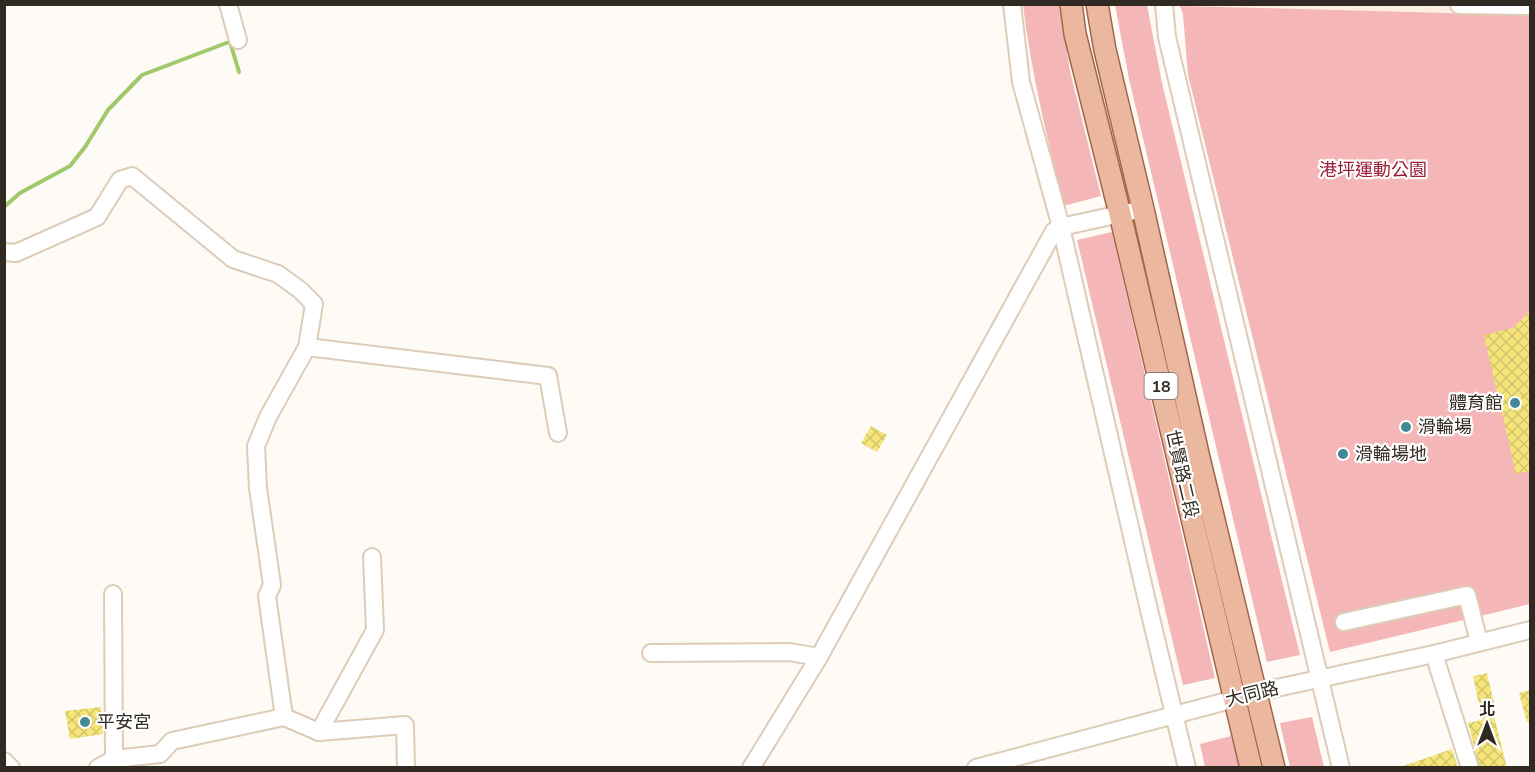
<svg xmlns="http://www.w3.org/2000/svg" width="1535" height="772" font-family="'Nunito Sans','Noto Sans TC',sans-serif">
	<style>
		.built { fill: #fdefdf }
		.green { fill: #f5b6b7 }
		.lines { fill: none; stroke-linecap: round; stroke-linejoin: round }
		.stream { stroke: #a1c96c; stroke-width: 4 }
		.building { fill: url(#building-cross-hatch) }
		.minor-casing { stroke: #ddccb8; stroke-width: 20 }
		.major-casing { stroke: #a1664a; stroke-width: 24 }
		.minor { stroke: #fff; stroke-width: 16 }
		.major { stroke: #ebb79f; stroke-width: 21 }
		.poi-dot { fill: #438895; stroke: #fff; stroke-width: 2 }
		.labels { text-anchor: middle; stroke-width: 4.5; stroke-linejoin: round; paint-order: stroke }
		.shield { fill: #fff; stroke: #6e6a64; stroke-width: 1.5 }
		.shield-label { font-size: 16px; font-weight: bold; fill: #302a22 }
		.park-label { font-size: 18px; fill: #991d34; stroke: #fff }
		.poi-label { font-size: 18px; fill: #302a22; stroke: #fff; text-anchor: start }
		.street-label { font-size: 18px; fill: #302a22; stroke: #fff }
	</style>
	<defs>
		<pattern id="building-cross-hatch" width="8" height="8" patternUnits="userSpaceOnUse" patternTransform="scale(1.5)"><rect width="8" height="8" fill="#f6e57b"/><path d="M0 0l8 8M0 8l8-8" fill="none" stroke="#d3c56a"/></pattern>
	</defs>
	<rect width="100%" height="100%" fill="#fefaf6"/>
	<path class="built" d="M1181,4H1530V15L1450,12L1303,10L1180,6Z"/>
	<g class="green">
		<path d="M1023,5H1059L1070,71L1101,196L1063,206C1048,139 1031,73 1023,5Z"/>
		<path d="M1115,5H1147L1162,83L1300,655L1267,662L1129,79Z"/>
		<path d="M1180,6L1530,15V604L1330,652L1188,75L1183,14Z"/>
		<path d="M1112,232L1215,678L1183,685L1077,240Z"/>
		<path d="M1312,717L1324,767H1290L1280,723Z"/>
		<path d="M1231,736L1239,767H1205L1200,744Z"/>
	</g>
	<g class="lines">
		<g class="stream">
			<path d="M230,42L239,72"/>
			<path d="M4,207L20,193L70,166L85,147L108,110L142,75L229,42"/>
		</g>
	</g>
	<g class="building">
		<path d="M1530,311V471L1516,474L1484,335L1513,328Z"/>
		<path d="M871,426L887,435L877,452L861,443Z"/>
		<path d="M1487,673L1497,715L1494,716L1507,768H1480L1468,723L1482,720L1473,676Z"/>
		<path d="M1530,690V722H1527L1519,693Z"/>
		<path d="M101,707L103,734L70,739L65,711Z"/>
		<path d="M1452,749L1458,768H1403V766Z"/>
	</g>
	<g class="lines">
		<defs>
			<g id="minor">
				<path d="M228,4L238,40"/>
				<path d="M1012,4L1021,82L1061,227L1149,610L1187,768"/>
				<path d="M1164,4L1167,37L1341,768"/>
				<path d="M1459,5L1530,6"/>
				<path d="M4,252L16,253L97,217L120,180L132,176L233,259L278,274L300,290L314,304L307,347L548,376L558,433"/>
				<path d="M113,594L114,759"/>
				<path d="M1344,622L1467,595L1479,642"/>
				<path d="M651,653L789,652L819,657"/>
				<path d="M1434,654L1470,768"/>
				<path d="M284,717L267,596L272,585L258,488L256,446L268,417L307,347"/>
				<path d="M319,732L375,630L372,557"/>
				<path d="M4,761L11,768"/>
				<path d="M98,768L114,759L160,754L172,741L284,717L319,732L405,725L406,768"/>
				<path d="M751,768L819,657L1054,231L1061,227L1143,209"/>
				<path d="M976,768L1272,689L1434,654L1530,630"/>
			</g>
			<g id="major">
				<path d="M1071,4L1075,34L1120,214L1251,768"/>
				<path d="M1097,4L1105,50L1143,209L1199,458L1274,768"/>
			</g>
		</defs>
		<use href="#minor" class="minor-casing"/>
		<use href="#major" class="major-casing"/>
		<use href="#minor" class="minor"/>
		<use href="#major" class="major"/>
	</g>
	<g class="poi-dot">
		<circle cx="1515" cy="403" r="6"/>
		<circle cx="1406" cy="427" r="6"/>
		<circle cx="1343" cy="454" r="6"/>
		<circle cx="85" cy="722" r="6"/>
	</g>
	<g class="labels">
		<rect class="shield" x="1144.5" y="373" width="33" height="26" rx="4.5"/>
		<g class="shield-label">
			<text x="1161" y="392">18</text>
		</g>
		<g class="park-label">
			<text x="1373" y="176">港坪運動公園</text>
		</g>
		<g class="poi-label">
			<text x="1503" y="409" text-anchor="end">體育館</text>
			<text x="1418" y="433">滑輪場</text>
			<text x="1355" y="460">滑輪場地</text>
			<text x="97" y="728">平安宮</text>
		</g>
		<g class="street-label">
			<text transform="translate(1182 474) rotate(77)" y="6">世賢路二段</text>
			<text transform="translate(1252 694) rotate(-14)" y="6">大同路</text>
		</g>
	</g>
	<rect width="1535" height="772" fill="none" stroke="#302a22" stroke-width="12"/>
	<g transform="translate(1487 724)" stroke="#ffffff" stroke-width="4.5" paint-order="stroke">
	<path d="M0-4.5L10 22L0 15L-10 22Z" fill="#302a22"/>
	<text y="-9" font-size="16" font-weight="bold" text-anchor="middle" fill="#302a22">北</text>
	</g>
</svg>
